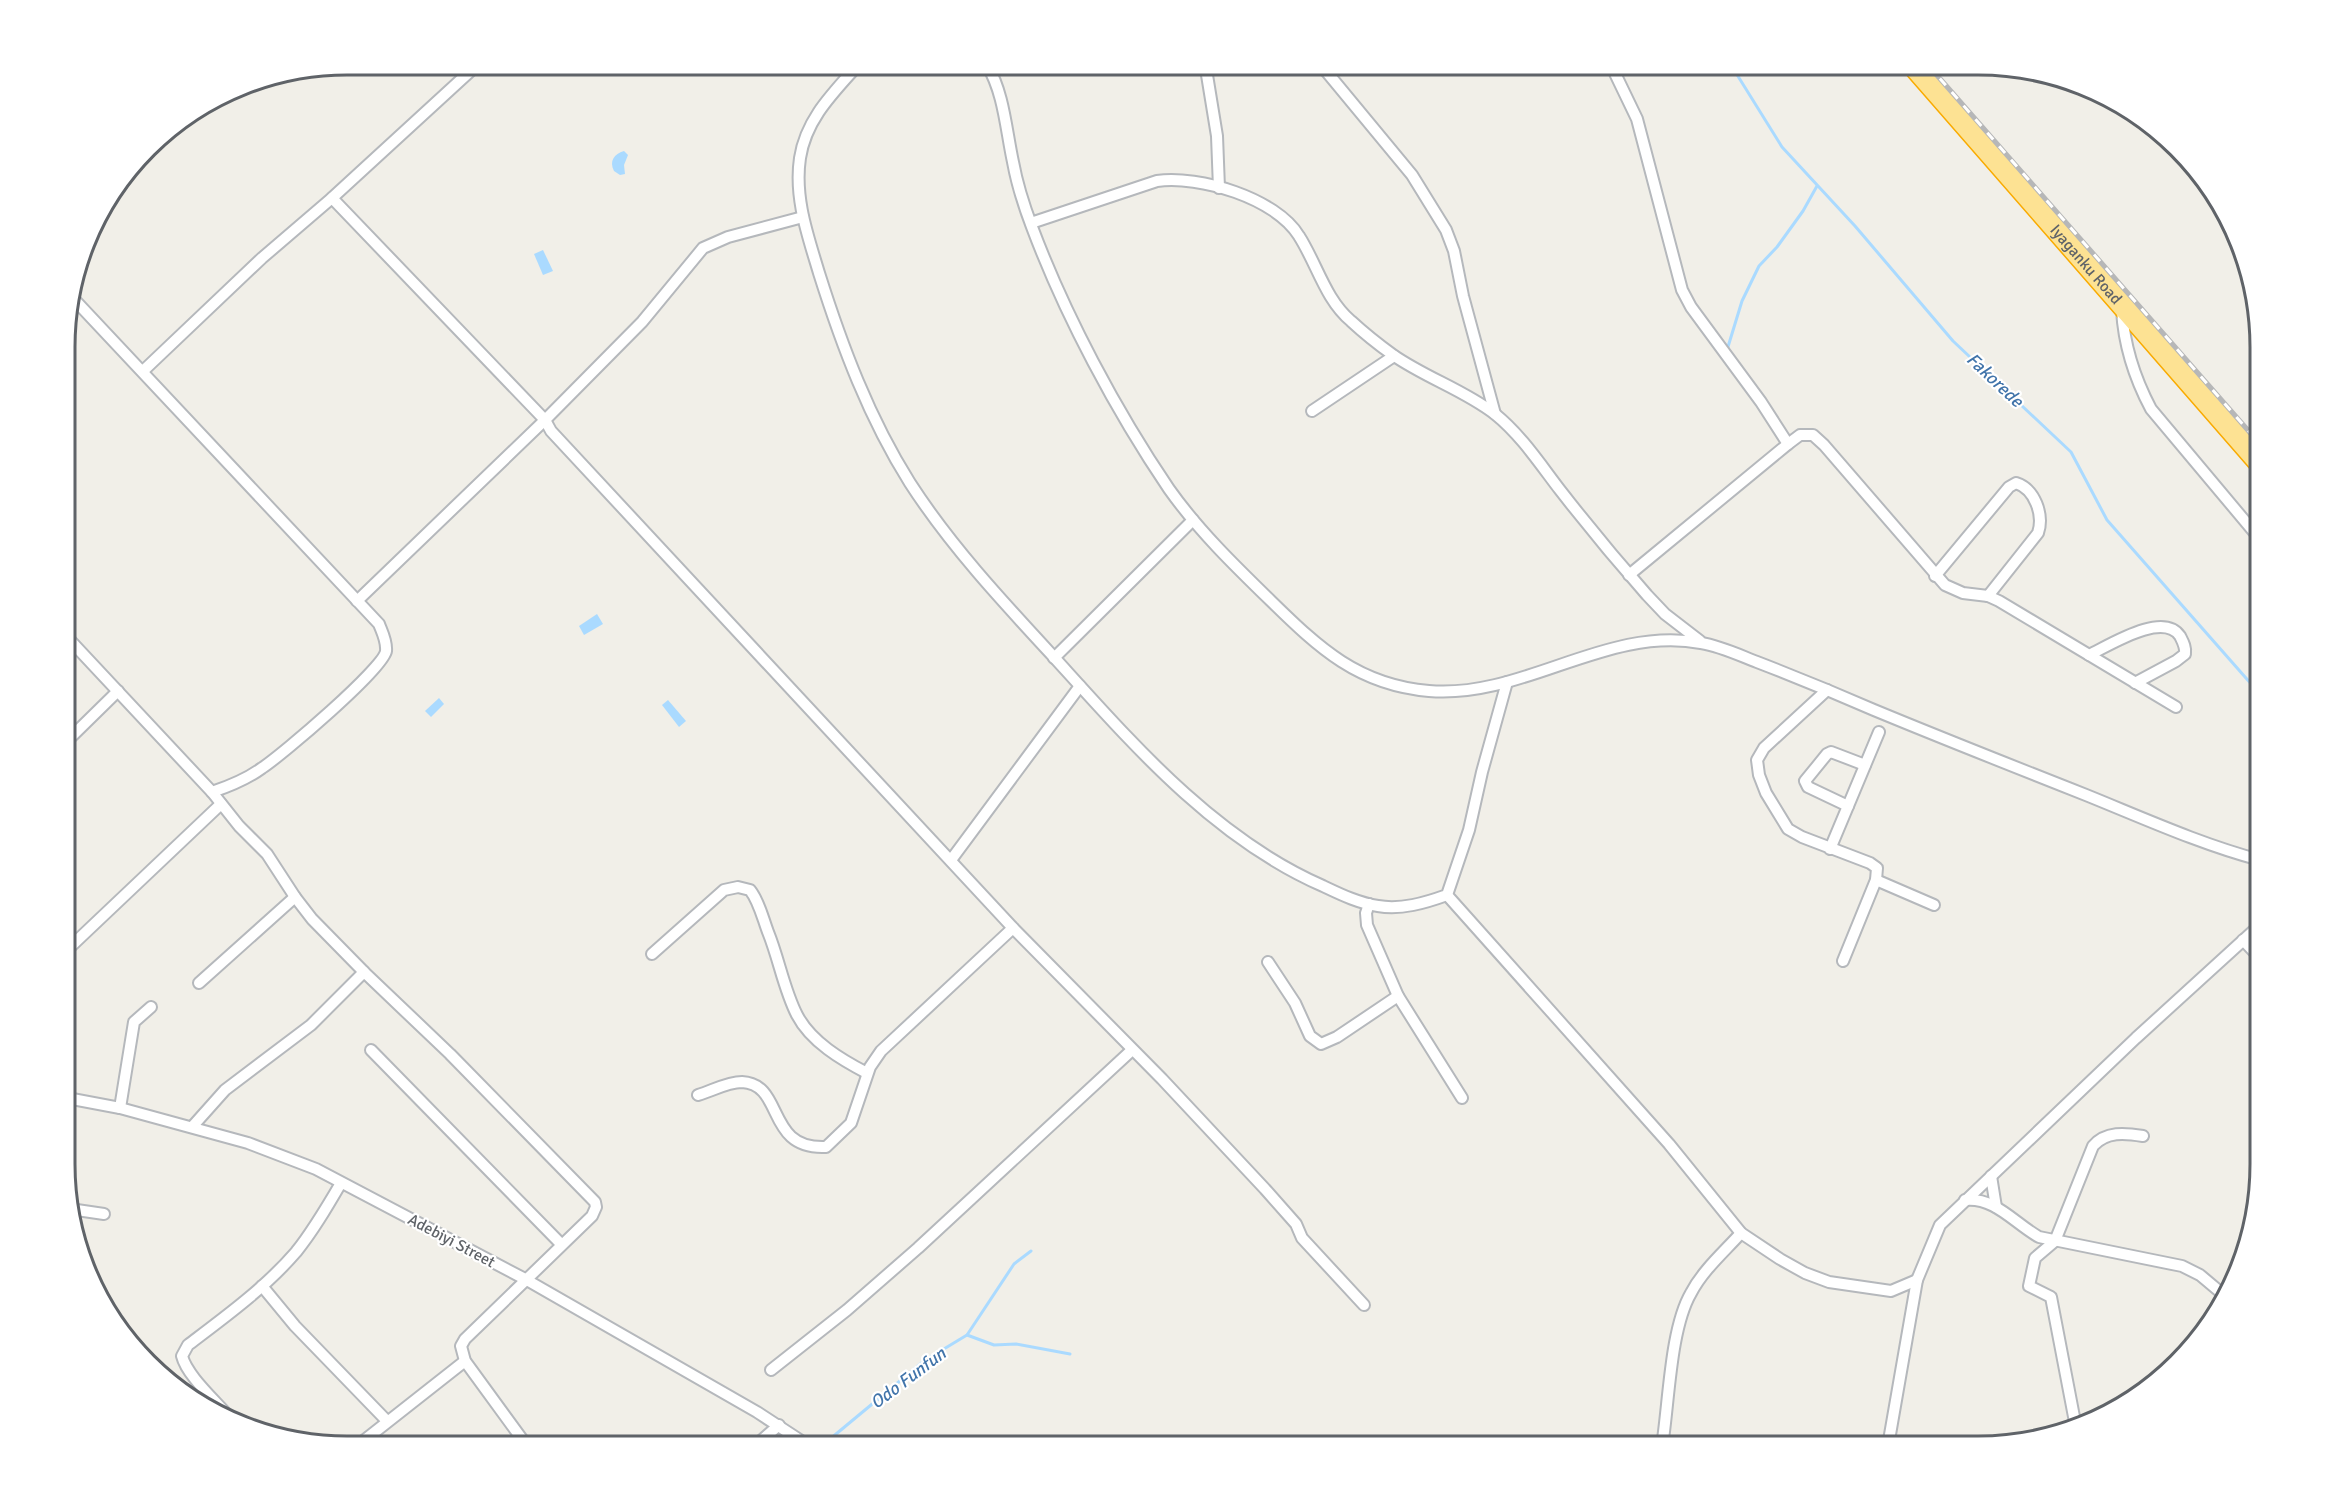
<svg xmlns="http://www.w3.org/2000/svg" width="2325" height="1511" font-family="Signika,sans-serif">
	<style>
		.water { fill: #aadaff }
		.lines { fill: none; stroke-linecap: round; stroke-linejoin: round }
		.stream { stroke: #aadaff; stroke-width: 3 }
		.street-casing { stroke: #b5b8bc; stroke-width: 14 }
		.highway-casing { stroke: #f9ab00; stroke-width: 24 }
		.street { stroke: #fff; stroke-width: 10 }
		.highway { stroke: #fde293; stroke-width: 21 }
		.rail-casing { stroke: #b6b7b8; stroke-width: 5 }
		.rail { stroke: #fff; stroke-width: 3; stroke-dasharray: 9; stroke-linecap: butt }
		.labels { text-anchor: middle; stroke-width: 4.5; stroke-linejoin: round; paint-order: stroke }
		.street-label { font-size: 16px; fill: #5f6368; stroke: #fff }
		.water-label { font-size: 18px; font-style: italic; fill: #4174aa; stroke: #fff }
		.rim { fill: none; stroke: #5f6368; stroke-width: 3 }
	</style>
	<rect width="100%" height="100%" fill="#f1efe8"/>
	<g class="water">
		<path d="M624,151L628,155L624,165L625,174L620,175L614,171C609,161 614,154 624,151Z"/>
		<path d="M543,250L553,271L543,275L534,254Z"/>
		<path d="M597,614L603,624L584,635L579,626Z"/>
		<path d="M439,698L444,704L431,717L425,711Z"/>
		<path d="M668,700L686,721L679,727L662,705Z"/>
	</g>
	<g class="lines">
		<g class="stream">
			<path d="M1731,65L1782,147L1855,226L1953,341L2071,452L2107,520L2260,694"/>
			<path d="M1727,350L1742,301L1759,266L1777,247L1803,211L1817,186"/>
			<path d="M967,1335L994,1345L1016,1344L1070,1354"/>
			<path d="M824,1444L924,1361L967,1335L1014,1264L1031,1251"/>
		</g>
		<defs>
			<g id="street">
				<path d="M858,65C833,93 806,119 800,158C794,198 808,236 819,273C842,346 869,418 910,483C950,545 1002,601 1052,655C1131,742 1213,838 1323,886C1340,894 1358,903 1378,906C1401,910 1425,903 1447,895L1469,830L1482,772L1507,682"/>
				<path d="M987,65C1004,93 1006,130 1013,162C1017,184 1024,206 1032,227C1065,315 1116,411 1169,489C1198,530 1235,566 1271,601C1319,648 1358,685 1429,691C1523,699 1607,625 1701,643C1720,646 1739,655 1757,662C1796,677 1835,693 1874,710C1944,739 2015,767 2086,795C2143,818 2200,844 2260,860"/>
				<path d="M1321,65L1412,175L1446,230L1454,251L1463,296L1495,414"/>
				<path d="M1611,65L1637,119L1682,290L1691,307L1761,402L1788,444"/>
				<path d="M1207,75L1217,136L1219,188"/>
				<path d="M332,198L545,420L551,431L1013,928L1162,1079L1265,1189L1296,1224L1302,1238L1364,1305"/>
				<path d="M1031,223L1157,181C1199,175 1276,198 1299,236C1317,264 1325,299 1351,321C1364,333 1379,345 1393,355C1426,378 1464,390 1495,414C1521,435 1540,464 1560,490C1588,526 1617,561 1647,595L1665,614L1700,641"/>
				<path d="M71,296L379,624C382,632 387,641 386,651C384,668 282,755 262,768C247,779 230,786 212,792"/>
				<path d="M2122,310C2124,346 2134,377 2151,409L2260,539"/>
				<path d="M143,371L262,258L332,198L477,65"/>
				<path d="M1312,411L1394,356"/>
				<path d="M1629,575L1788,444L1800,435H1813L1824,445L1945,585L1963,593L1988,596L1999,601L2176,707"/>
				<path d="M1935,576L2009,487L2016,483C2035,489 2044,515 2038,533L1988,596"/>
				<path d="M357,601L545,420L642,322L703,248L728,237L803,217"/>
				<path d="M67,637L212,792L239,826L267,854L295,897L312,919L364,972L450,1054L595,1202L596,1207L592,1216L465,1339L461,1346L465,1361L527,1446"/>
				<path d="M2089,655C2110,645 2163,611 2180,636C2183,642 2186,647 2185,654L2176,661L2135,683"/>
				<path d="M1054,658L1193,520"/>
				<path d="M1827,690L1764,748L1757,760L1759,775L1766,793L1788,829L1802,837L1870,863L1877,868L1876,880L1843,961"/>
				<path d="M67,741L118,691"/>
				<path d="M1848,806L1808,787L1805,781L1827,754L1831,752L1865,765"/>
				<path d="M1830,849L1879,732"/>
				<path d="M951,860L1080,686"/>
				<path d="M1876,880L1934,905"/>
				<path d="M1447,895L1669,1144L1741,1233L1780,1259L1805,1273L1829,1282L1891,1291L1917,1280"/>
				<path d="M1369,904L1366,913L1367,925L1398,996L1462,1098"/>
				<path d="M2243,940L2260,958"/>
				<path d="M67,950L221,804"/>
				<path d="M652,954L724,890L738,887L750,890C759,901 763,919 768,932C779,959 784,990 797,1015C811,1042 842,1060 867,1073"/>
				<path d="M1268,962L1295,1003L1310,1036L1321,1044L1337,1037L1398,996"/>
				<path d="M199,983L295,897"/>
				<path d="M371,1050L561,1244"/>
				<path d="M698,1095C712,1091 727,1082 742,1082C785,1084 765,1150 826,1147L851,1123L870,1067L881,1051L1013,928"/>
				<path d="M67,1098L120,1108L248,1143L316,1169L525,1279L757,1412L809,1446"/>
				<path d="M120,1108L134,1022L151,1007"/>
				<path d="M192,1127L225,1090L311,1025L364,972"/>
				<path d="M1991,1176L1996,1207"/>
				<path d="M1965,1200C1995,1197 2014,1223 2039,1237L2182,1266L2200,1275L2225,1296"/>
				<path d="M70,1209L104,1214"/>
				<path d="M262,1286L295,1326L387,1421"/>
				<path d="M771,1370L847,1310L918,1248L1132,1050"/>
				<path d="M230,1418C216,1401 187,1376 182,1356L188,1345C225,1317 265,1288 296,1252C313,1231 327,1207 341,1183"/>
				<path d="M2075,1422L2051,1297L2029,1286L2035,1258L2055,1241L2093,1146C2106,1131 2125,1133 2143,1136"/>
				<path d="M357,1446L465,1361"/>
				<path d="M755,1446L779,1425"/>
				<path d="M1662,1446C1669,1403 1670,1329 1691,1293C1703,1270 1724,1252 1741,1233"/>
				<path d="M1888,1446L1917,1280L1940,1225L2136,1038L2260,925"/>
			</g>
			<g id="highway">
				<path id="s1" d="M1913,65L2260,463"/>
			</g>
		</defs>
		<use href="#street" class="street-casing"/>
		<use href="#highway" class="highway-casing"/>
		<use href="#street" class="street"/>
		<use href="#highway" class="highway"/>
		<defs>
			<path id="rail" d="M1928,65L2260,444"/>
		</defs>
		<use href="#rail" class="rail-casing"/>
		<use href="#rail" class="rail"/>
	</g>
	<g class="labels">
		<g class="street-label">
			<text dy="6" stroke="none"><textPath href="#s1" startOffset="264">Iyaganku Road</textPath></text>
			<text transform="translate(452 1240) rotate(28)" y="6">Adebiyi Street</text>
		</g>
		<g class="water-label">
			<text transform="translate(1995 380) rotate(43)" y="6">Fakorede</text>
			<text transform="translate(908 1378) rotate(-37)" y="6">Odo Funfun</text>
		</g>
	</g>
	<path d="M0 0H2325V1511H0ZM347 75H1978A272 272 0 0 1 2250 347V1164A272 272 0 0 1 1978 1436H347A272 272 0 0 1 75 1164V347A272 272 0 0 1 347 75Z" fill="#fff" fill-rule="evenodd"/>
	<path class="rim" d="M347 75H1978A272 272 0 0 1 2250 347V1164A272 272 0 0 1 1978 1436H347A272 272 0 0 1 75 1164V347A272 272 0 0 1 347 75Z"/>
</svg>
